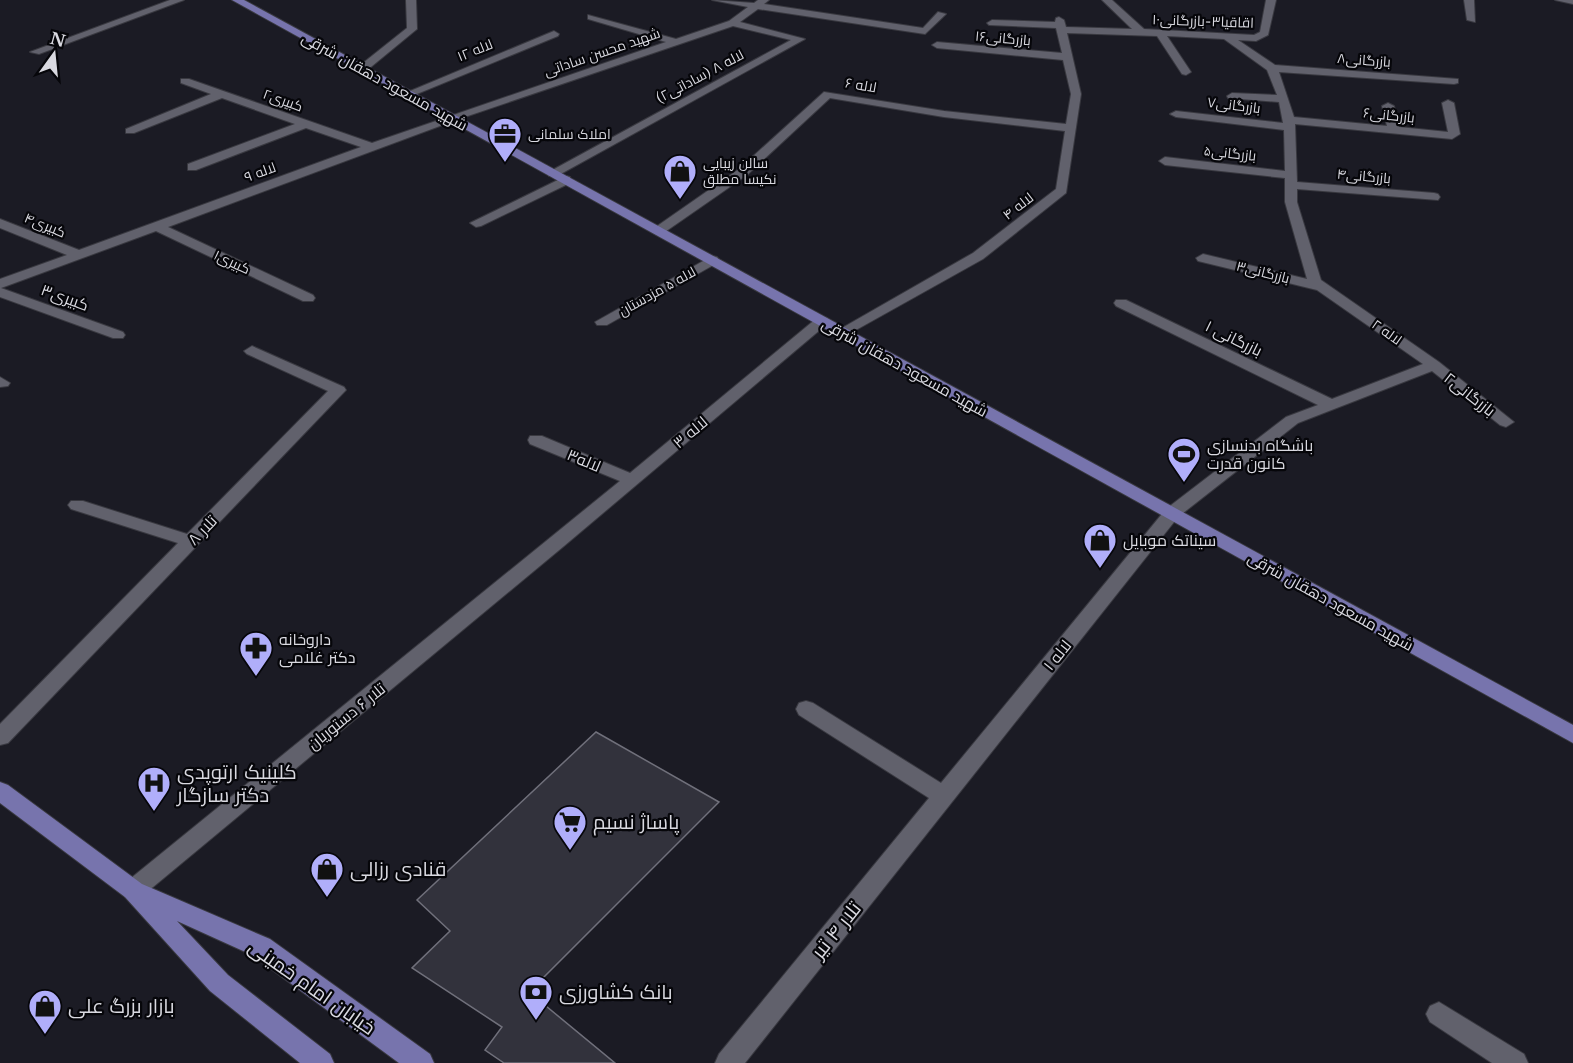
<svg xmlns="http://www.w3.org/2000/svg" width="1573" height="1063" font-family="'Libre Baskerville',Cairo,serif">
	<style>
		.building { fill: #32323c; stroke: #70707b; stroke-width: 1.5 }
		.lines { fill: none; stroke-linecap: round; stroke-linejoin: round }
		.minor-casing { stroke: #393940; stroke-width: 2 }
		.major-casing { stroke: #393940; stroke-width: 2 }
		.minor { fill: #61616c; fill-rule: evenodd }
		.major { fill: #7774ad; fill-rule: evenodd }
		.labels { text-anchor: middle; stroke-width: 4.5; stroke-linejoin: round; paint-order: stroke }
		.far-street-label { font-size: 14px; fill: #d9d9e0; stroke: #06060a }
		.far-poi-label { font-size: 14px; fill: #d9d9e0; stroke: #06060a; text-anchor: start }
		.street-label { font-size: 16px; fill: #d9d9e0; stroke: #06060a }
		.poi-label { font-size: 16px; fill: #d9d9e0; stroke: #06060a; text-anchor: start }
		.near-poi-label { font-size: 20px; fill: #d9d9e0; stroke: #06060a; text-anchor: start }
		.near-street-label { font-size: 20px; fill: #d9d9e0; stroke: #06060a }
	</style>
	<rect width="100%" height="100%" fill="#1b1b24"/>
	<path class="building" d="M596,732L719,802L529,992L615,1063H504L485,1050L502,1027L412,968L450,931L417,900Z"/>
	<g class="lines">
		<defs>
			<g id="minor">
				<path d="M170,0H184L39,54L30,52Z"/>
				<path d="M406,0H416L417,29L366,71H358V67L407,28Z"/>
				<path d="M712,0L754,3L758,0H769L764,4L923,28L938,12L946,14L925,34L758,9L740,22L805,39L557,176H549L547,173L791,40L733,26L456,120L168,227L313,295L315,298L313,301H303L156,231L1,288L123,332L125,335L123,338H113L0,297V279L67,255L0,228V219L79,250L361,147L306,128L196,170H188V164L295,124L222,98L134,133H126V129L211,94L181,83V79H189L372,143L666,42L588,19V15L676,39L729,21L748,7Z"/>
				<path d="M1102,0H1112L1144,29L1254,35L1260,32L1266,0H1276L1268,35L1256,41L1238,40L1275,65L1458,79V83L1454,84L1279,72L1294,117L1387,126L1382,106L1388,103L1394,106L1399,127L1448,132L1442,103L1448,100L1454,103L1460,134L1452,139L1295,124L1297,182L1434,193L1438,194L1440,197L1438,200L1297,189V202L1321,280L1439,362L1514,422L1506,427L1500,425L1432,371L1298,423L1178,517L745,1063H715L719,1054L929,798L799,715L796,709L799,703L806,701L813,703L941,783L1166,509L1286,417L1318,405L1116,306L1114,303L1116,300H1126L1332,399L1423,364L1317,290L1198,261L1196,258L1203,254L1307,279L1285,202V178L1165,165L1159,161L1165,157L1285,171L1284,130L1176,117L1170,114L1176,111L1283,123L1279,102L1228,98L1227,96L1232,93L1277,95L1267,70L1224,39L1167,36L1191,72L1186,75L1182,74L1157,36L1067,33L1081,94L1066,193L983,259L847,335L842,336L835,332L973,253L1056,189L1065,131L944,117L830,98L747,175L662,234L657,235L650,231L739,169L824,92L944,111L1066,124L1071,94L1063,60L937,48L932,45L937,42L1062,53L1056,28L989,25L987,23L992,20L1055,22L1056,18L1059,17L1064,20L1066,27L1132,29Z"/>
				<path d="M1464,0H1474L1475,22L1467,20Z"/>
				<path d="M1555,0H1573V4Z"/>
				<path d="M554,31L559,34L558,36L412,96H404L403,94Z"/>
				<path d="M566,176L570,177V183L481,226L476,227L470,223Z"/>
				<path d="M712,256L717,257L719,260L717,263L607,325H597L595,322Z"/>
				<path d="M822,317L827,318L829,321L827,324L564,546L141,897L133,900L125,897L121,890L125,883L620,481L530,444L528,440L530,436H542L630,473L817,318Z"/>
				<path d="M252,346L344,387L346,390L8,743L0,745V724L178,543L71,509L68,505L71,501H83L187,534L328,391L247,354L244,351Z"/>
				<path d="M0,377L10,383L8,386L0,387Z"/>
				<path d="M1439,1002L1524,1054L1528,1063H1492L1430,1022L1426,1014L1430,1006Z"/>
			</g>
			<g id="major">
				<path d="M232,0H244L1573,725V743Z"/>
				<path d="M0,782L8,785L142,884L270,939L430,1054L434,1063H399L252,955L177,921L228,975L330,1054L334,1063H300L210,991L125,897L0,803Z"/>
			</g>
		</defs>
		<use href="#minor" class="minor-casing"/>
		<use href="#major" class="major-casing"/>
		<use href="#minor" class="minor"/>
		<use href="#major" class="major"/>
	</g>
	<defs>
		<symbol id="office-pin" viewBox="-11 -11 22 30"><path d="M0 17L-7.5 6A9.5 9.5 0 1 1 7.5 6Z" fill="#b0aefa" stroke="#06060a"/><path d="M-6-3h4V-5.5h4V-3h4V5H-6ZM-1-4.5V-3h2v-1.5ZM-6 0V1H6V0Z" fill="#111"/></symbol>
		<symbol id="shop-pin" viewBox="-11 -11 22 30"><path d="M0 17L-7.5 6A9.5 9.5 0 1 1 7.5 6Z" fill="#b0aefa" stroke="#06060a"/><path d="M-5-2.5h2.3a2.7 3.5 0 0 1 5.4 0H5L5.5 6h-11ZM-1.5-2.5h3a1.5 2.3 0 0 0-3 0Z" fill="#111"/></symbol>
		<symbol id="stadium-pin" viewBox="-11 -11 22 30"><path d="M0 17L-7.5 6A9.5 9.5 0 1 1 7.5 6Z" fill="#b0aefa" stroke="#06060a"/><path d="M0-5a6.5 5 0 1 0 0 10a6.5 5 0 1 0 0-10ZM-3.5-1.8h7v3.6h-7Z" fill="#111"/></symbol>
		<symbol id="pharmacy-pin" viewBox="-11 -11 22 30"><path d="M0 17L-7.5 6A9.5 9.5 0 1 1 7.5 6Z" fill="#b0aefa" stroke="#06060a"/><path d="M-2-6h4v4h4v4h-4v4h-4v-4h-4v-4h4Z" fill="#111"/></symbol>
		<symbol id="hospital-pin" viewBox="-11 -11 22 30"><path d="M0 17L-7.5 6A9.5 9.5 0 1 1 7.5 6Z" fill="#b0aefa" stroke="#06060a"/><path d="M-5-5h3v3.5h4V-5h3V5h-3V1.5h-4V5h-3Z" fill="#111"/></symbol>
		<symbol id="supermarket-pin" viewBox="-11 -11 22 30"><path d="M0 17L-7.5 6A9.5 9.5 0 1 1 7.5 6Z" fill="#b0aefa" stroke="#06060a"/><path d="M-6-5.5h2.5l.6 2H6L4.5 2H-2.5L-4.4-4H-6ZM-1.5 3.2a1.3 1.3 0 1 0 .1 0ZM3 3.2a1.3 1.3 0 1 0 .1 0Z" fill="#111"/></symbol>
		<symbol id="bank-pin" viewBox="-11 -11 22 30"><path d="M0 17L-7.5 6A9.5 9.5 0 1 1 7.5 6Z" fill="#b0aefa" stroke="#06060a"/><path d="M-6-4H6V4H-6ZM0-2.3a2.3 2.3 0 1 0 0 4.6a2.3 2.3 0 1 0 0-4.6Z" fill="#111"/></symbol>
	</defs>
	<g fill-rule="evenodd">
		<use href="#office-pin" x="486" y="115" width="38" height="52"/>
		<use href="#shop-pin" x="661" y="152" width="38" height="52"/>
		<use href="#stadium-pin" x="1165" y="435" width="38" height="52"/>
		<use href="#shop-pin" x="1081" y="521" width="38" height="52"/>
		<use href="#pharmacy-pin" x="237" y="629" width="38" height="52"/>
		<use href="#hospital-pin" x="135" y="764" width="38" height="52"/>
		<use href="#supermarket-pin" x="551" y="803" width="38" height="52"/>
		<use href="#shop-pin" x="308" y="850" width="38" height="52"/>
		<use href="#bank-pin" x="517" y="973" width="38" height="52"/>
		<use href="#shop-pin" x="26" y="987" width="38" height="52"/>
	</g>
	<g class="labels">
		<g class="far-street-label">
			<text transform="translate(1203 21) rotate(2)" y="5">اقاقیا۳-بازرگانی۱۰</text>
			<text transform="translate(1003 38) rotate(5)" y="5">بازرگانی۱۶</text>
			<text transform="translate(475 50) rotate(-22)" y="5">لاله ۱۲</text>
			<text transform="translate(602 52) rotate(-19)" y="5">شهید محسن ساداتی</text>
			<text transform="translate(1364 60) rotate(4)" y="5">بازرگانی۸</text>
			<text transform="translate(700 76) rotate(-28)" y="5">لاله ۸ (ساداتی۲)</text>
			<text transform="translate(861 85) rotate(10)" y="5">لاله ۶</text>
			<text transform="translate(283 100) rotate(20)" y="5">کبیری۲</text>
			<text transform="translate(1234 105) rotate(7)" y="5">بازرگانی۷</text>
			<text transform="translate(1389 115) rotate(6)" y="5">بازرگانی۶</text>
			<text transform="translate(1230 153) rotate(6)" y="5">بازرگانی۵</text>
			<text transform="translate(260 172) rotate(-20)" y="5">لاله ۹</text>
			<text transform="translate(1364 176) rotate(5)" y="5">بازرگانی۴</text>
			<text transform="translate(1018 206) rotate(-38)" y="5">لاله ۴</text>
			<text transform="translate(45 225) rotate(22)" y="5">کبیری۴</text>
			<text transform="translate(232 262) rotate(25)" y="5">کبیری۱</text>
			<text transform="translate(1263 272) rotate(14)" y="5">بازرگانی۳</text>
			<text transform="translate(657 291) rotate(-29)" y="5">لاله ۵ مزدستان</text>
			<text transform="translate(1387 332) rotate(35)" y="5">لاله ۲</text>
		</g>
		<g class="far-poi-label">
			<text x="528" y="139">املاک سلمانی</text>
			<text x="703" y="168">سالن زیبایی<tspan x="703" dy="16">نکیسا مطلق</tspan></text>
		</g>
		<g class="street-label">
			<text transform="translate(385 81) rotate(29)" y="6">شهید مسعود دهقان شرقی</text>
			<text transform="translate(65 297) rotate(20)" y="6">کبیری۳</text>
			<text transform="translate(1234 338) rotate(26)" y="6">بازرگانی ۱</text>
			<text transform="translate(905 367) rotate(29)" y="6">شهید مسعود دهقان شرقی</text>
			<text transform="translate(1470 394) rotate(38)" y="6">بازرگانی۲</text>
			<text transform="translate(690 432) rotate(-40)" y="6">لاله ۳</text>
			<text transform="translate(584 460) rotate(23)" y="6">لاله۳</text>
			<text transform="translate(202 530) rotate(-46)" y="6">تلار ۸</text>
			<text transform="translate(1331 601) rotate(29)" y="6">شهید مسعود دهقان شرقی</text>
			<text transform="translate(1057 655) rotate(-51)" y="6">لاله ۱</text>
			<text transform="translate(346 716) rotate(-39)" y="6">تلار ۶ دستوریان</text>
		</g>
		<g class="poi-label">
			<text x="1207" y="451">باشگاه بدنسازی<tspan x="1207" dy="18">کانون قدرت</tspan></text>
			<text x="1123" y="546">سیناتک موبایل</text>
			<text x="279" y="645">داروخانه<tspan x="279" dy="18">دکتر غلامی</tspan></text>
		</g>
		<g class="near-poi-label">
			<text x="177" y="779">کلینیک ارتوپدی<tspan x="177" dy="23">دکتر سازگار</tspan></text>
			<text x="593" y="829">پاساژ نسیم</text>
			<text x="350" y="876">قنادی رزالی</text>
			<text x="559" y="999">بانک کشاورزی</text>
			<text x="68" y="1013">بازار بزرگ علی</text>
		</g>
		<g class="near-street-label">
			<text transform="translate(836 930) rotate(-51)" y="7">تلار ۴ تیر</text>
			<text transform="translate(312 987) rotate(35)" y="7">خیابان امام خمینی</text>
		</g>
	</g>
	<g transform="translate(54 54) rotate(15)" stroke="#06060a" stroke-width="4.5" paint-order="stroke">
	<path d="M0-4.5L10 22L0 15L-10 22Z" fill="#d9d9e0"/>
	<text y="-9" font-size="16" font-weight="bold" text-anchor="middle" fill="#d9d9e0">N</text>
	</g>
</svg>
